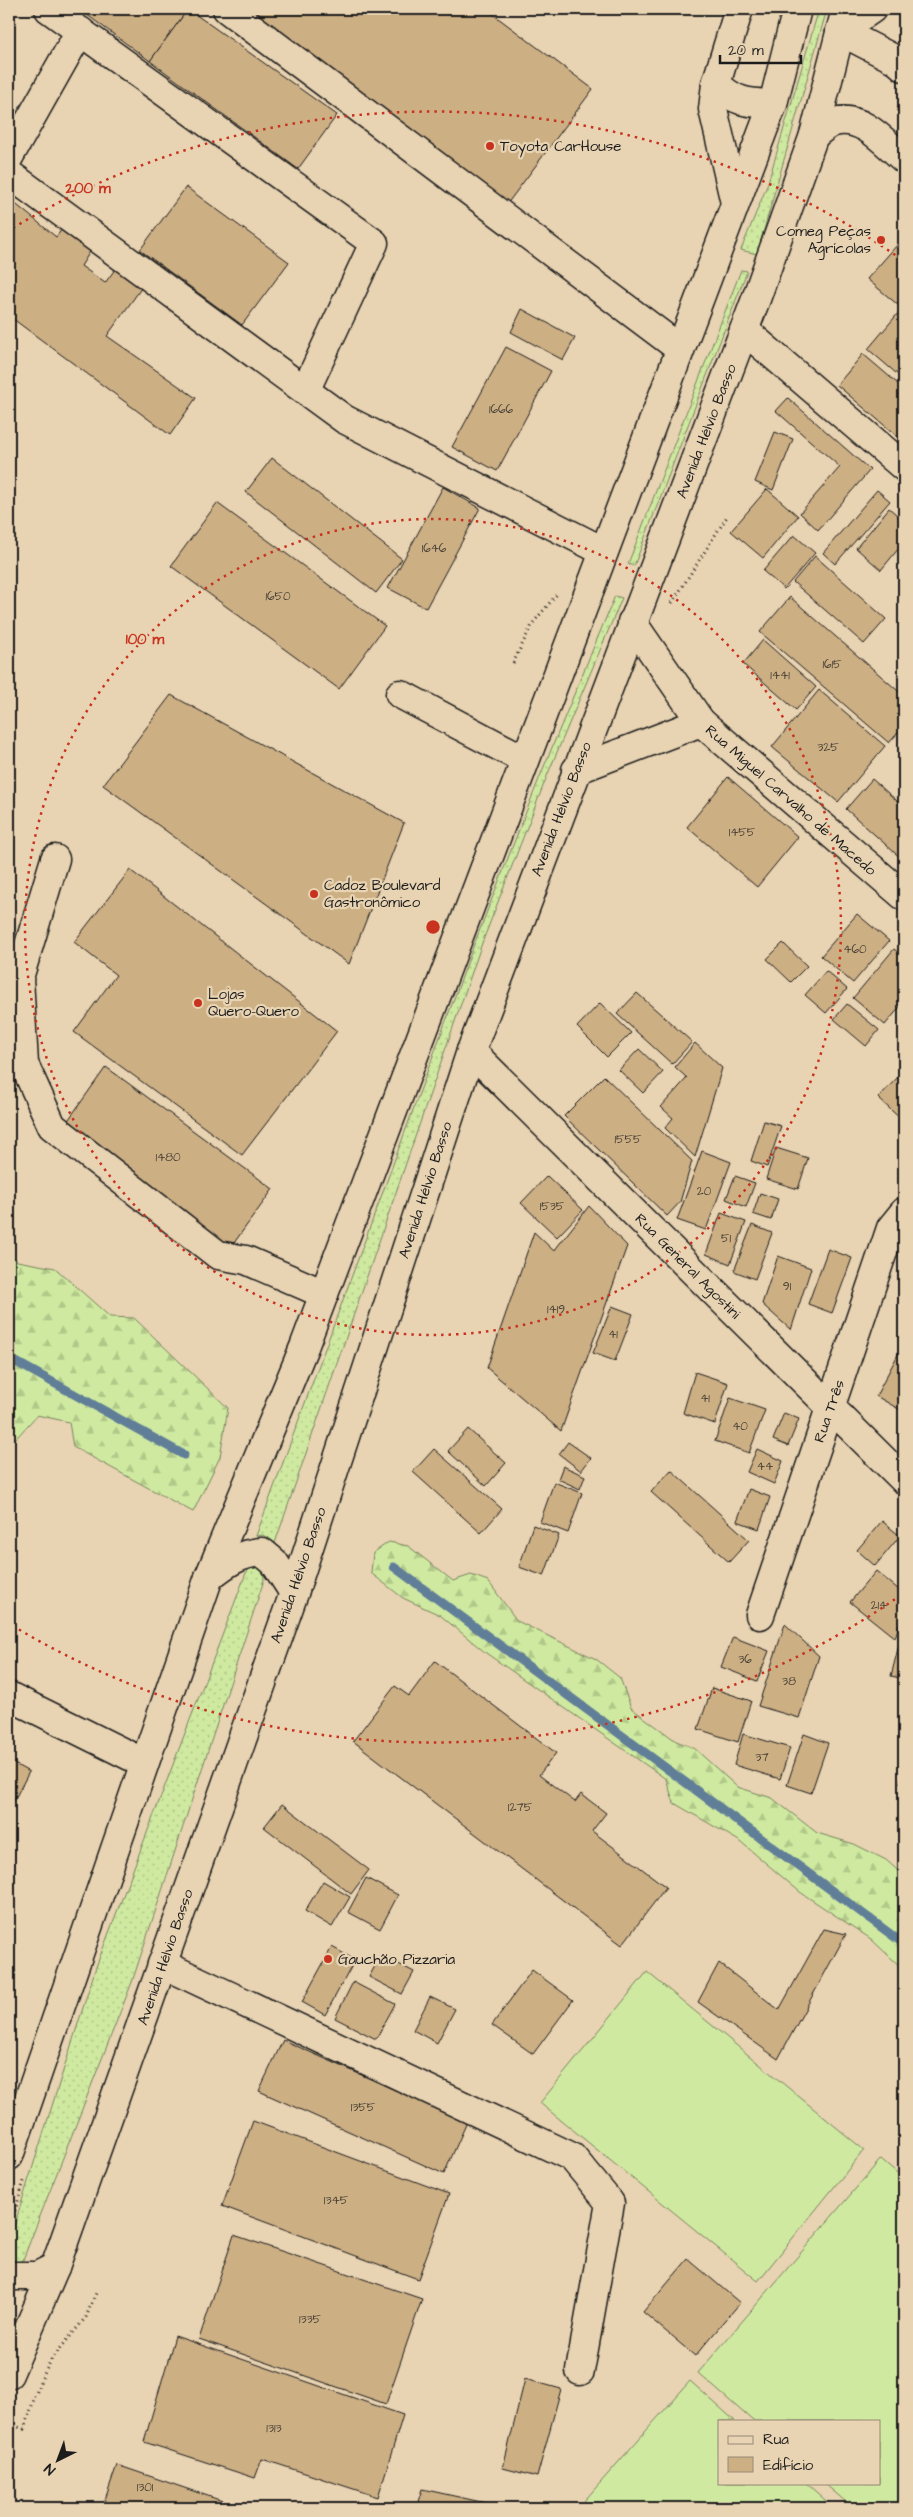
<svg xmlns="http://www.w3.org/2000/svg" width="913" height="2517" font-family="'Architects Daughter',sans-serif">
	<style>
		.grass { fill: url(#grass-dots); stroke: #76835e }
		.forest { fill: url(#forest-firs); stroke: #76835e }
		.garden { fill: #cfeaa0; stroke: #76835e }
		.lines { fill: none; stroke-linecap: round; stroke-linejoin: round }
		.stream { stroke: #607e97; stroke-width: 9 }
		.building { fill: #cdaf84; stroke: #1c1c1c }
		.minor-casing { stroke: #1c1c1c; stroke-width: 31 }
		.major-casing { stroke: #1c1c1c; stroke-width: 31 }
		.path { stroke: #1c1c1c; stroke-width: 3; stroke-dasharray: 1 4; stroke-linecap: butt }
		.minor { stroke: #e8d3b2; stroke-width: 28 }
		.major { stroke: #e8d3b2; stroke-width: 28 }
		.ring { fill: none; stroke: #c8321e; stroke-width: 2.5; stroke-dasharray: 2.5 5 }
		.poi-dot { fill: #c8321e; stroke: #e8d3b2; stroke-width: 2 }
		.labels { text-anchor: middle; stroke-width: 4.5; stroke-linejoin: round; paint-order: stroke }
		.number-label { font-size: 12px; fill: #484136 }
		.poi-label { font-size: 15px; fill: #1c1c1c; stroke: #e8d3b2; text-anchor: start }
		.street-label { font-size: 15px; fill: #1c1c1c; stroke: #e8d3b2 }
		.centre { fill: #c8321e; stroke: #e8d3b2; stroke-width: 2.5 }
		.ring-label { font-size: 15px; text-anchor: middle; font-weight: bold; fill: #c8321e; stroke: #e8d3b2; stroke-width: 4.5; stroke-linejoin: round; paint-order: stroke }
	</style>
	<defs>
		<pattern id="grass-dots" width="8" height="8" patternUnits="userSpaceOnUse" patternTransform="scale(1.25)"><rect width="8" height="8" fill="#cfeaa0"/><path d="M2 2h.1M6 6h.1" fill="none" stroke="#b1c889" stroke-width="1.8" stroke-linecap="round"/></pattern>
		<pattern id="forest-firs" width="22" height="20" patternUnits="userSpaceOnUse" patternTransform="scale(1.25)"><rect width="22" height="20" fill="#cfeaa0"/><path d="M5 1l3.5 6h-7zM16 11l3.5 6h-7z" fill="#b1c889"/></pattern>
	</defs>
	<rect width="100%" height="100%" fill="#e8d3b2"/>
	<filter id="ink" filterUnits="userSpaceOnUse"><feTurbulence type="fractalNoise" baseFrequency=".02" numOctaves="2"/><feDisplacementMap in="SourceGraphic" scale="10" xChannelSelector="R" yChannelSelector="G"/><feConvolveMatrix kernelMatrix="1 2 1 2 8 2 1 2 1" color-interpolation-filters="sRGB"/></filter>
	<g filter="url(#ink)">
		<g class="grass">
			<path d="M819,9H827L757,254L741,250L767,186Z"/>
			<path d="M741,270L747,271L634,566L628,564Z"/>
			<path d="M615,596L622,598L547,776L482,943L275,1543L263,1535L256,1536L475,942L541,774Z"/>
			<path d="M252,1566L263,1569L264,1580L132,1982L22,2262L14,2266L9,2264V2242L96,1967L246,1573Z"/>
		</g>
		<g class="forest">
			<path d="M9,1251L17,1261L55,1268L110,1317L134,1318L228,1408L220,1457L193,1512L73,1447L69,1422L37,1415L9,1446Z"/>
			<path d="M389,1542L408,1546L453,1581L471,1575L488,1581L517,1621L596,1659L620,1678L631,1708L676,1741L694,1748L737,1787L772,1798L817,1833L854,1844L886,1860L904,1876V1970L871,1939L800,1892L741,1842L674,1803L666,1779L486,1653L440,1615L403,1598L371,1573L373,1553Z"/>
		</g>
		<g class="garden">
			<path d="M647,1972L864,2150L758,2281L540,2103Z"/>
			<path d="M881,2159L904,2179V2508H853L824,2483H879V2421H753L698,2373Z"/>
			<path d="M690,2381L735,2421H719V2483H806L834,2508H578Z"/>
		</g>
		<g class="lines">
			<g class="stream">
				<path d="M9,1358L184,1455"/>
				<path d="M394,1567L904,1944"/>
			</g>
		</g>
		<g class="building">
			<path d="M79,9H188L150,61Z"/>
			<path d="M188,9L337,115L298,169L150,61Z"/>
			<path d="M247,9H486L593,89L507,204Z"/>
			<path d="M186,187L289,262L242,325L140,250Z"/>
			<path d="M12,201L56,237L62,229L91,250L81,266L105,283L116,268L142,287L107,336L196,398L170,435L9,316V205Z"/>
			<path d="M898,244L904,249V310L867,279Z"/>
			<path d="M522,309L575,338L563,360L511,332Z"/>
			<path d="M900,311L904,314V380L868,349Z"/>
			<path d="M506,347L551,371L497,471L452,447Z"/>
			<path d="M863,354L904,389V442L837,385Z"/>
			<path d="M788,398L870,470L818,530L800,513L840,467L776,411Z"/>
			<path d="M775,432L793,439L773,490L755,482Z"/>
			<path d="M272,458L402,559L376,593L246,492Z"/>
			<path d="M443,487L480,508L426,608L388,588Z"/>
			<path d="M767,489L798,516L763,558L731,531Z"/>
			<path d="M877,490L890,501L835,564L823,553Z"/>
			<path d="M217,503L385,626L339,689L171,566Z"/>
			<path d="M889,508L904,521V542L881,570L856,548Z"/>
			<path d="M794,535L815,553L784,589L763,571Z"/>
			<path d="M815,556L886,619L864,644L793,582Z"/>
			<path d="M790,597L904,696V726L889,743L760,632Z"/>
			<path d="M763,640L816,687L796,710L743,664Z"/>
			<path d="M819,690L885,746L838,802L772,747Z"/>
			<path d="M171,695L404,823L349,964L103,785Z"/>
			<path d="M728,777L798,837L757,887L687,827Z"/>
			<path d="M872,779L904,807V861L846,809Z"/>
			<path d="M130,870L337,1031L242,1155L74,1032L116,975L74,942Z"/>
			<path d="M857,914L889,941L853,983L821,956Z"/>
			<path d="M783,943L807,966L791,982L767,959Z"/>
			<path d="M894,949L904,957V1002L885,1025L853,998Z"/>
			<path d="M826,971L847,989L826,1013L805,995Z"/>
			<path d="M637,993L692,1042L672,1064L617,1014Z"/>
			<path d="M600,1003L631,1033L607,1057L577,1027Z"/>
			<path d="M847,1004L879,1030L866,1046L834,1019Z"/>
			<path d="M695,1043L722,1068L695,1157L665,1128L673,1118L661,1107L687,1078L675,1067Z"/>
			<path d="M639,1049L663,1072L643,1093L619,1070Z"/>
			<path d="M106,1067L273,1189L231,1247L64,1126Z"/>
			<path d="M604,1076L692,1161L680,1202L667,1216L564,1116Z"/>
			<path d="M898,1077L904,1082V1122L878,1098Z"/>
			<path d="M764,1121L781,1126L767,1167L751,1161Z"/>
			<path d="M776,1148L808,1158L798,1189L766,1179Z"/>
			<path d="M702,1151L731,1162L706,1230L677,1220Z"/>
			<path d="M547,1176L583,1210L557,1237L521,1203Z"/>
			<path d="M735,1176L755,1183L746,1207L726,1199Z"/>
			<path d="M760,1193L778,1199L771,1220L753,1214Z"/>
			<path d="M589,1206L627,1246L561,1431L487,1368L534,1232L554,1251Z"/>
			<path d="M721,1213L746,1222L730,1264L706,1254Z"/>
			<path d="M752,1225L772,1233L755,1279L734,1271Z"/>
			<path d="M828,1249L852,1258L832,1313L808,1304Z"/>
			<path d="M778,1256L811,1268L791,1330L762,1304Z"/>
			<path d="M612,1306L633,1314L615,1361L593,1353Z"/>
			<path d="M904,1343V1412L876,1396Z"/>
			<path d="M695,1372L728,1383L715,1424L683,1413Z"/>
			<path d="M730,1398L765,1410L749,1453L715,1441Z"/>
			<path d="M784,1413L799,1419L788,1446L773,1440Z"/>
			<path d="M468,1429L506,1463L486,1486L448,1451Z"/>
			<path d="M568,1442L591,1458L581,1471L559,1454Z"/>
			<path d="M434,1449L502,1509L481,1533L413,1472Z"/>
			<path d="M757,1449L783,1461L774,1484L747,1472Z"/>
			<path d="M563,1466L585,1476L580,1489L558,1479Z"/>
			<path d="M671,1470L749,1540L729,1562L651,1492Z"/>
			<path d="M554,1482L582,1493L568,1533L540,1522Z"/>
			<path d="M749,1489L770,1497L759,1529L737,1521Z"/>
			<path d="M882,1521L900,1536L875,1566L857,1550Z"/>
			<path d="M533,1525L559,1535L544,1576L519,1567Z"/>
			<path d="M876,1571L904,1594V1609L895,1638L850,1602Z"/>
			<path d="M785,1624L819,1656L799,1718L758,1706Z"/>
			<path d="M904,1625V1679L891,1676Z"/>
			<path d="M733,1637L769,1651L757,1681L721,1667Z"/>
			<path d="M435,1661L556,1753L539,1775L575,1802L581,1794L606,1813L592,1831L666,1887L622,1945L353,1741L395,1686L409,1696Z"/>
			<path d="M712,1688L751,1701L738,1742L698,1729Z"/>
			<path d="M743,1734L790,1748L780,1779L734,1765Z"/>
			<path d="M804,1734L828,1743L811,1793L787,1785Z"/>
			<path d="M9,1761L29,1772L9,1810Z"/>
			<path d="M904,1768V1784L900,1783Z"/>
			<path d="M282,1804L369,1870L351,1894L264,1827Z"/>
			<path d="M366,1878L398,1895L380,1929L348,1912Z"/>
			<path d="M323,1881L350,1897L332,1927L305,1911Z"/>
			<path d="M824,1929L846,1934L778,2059L698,2002L719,1963L779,2010Z"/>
			<path d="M332,1947L355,1960L325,2015L302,2002Z"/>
			<path d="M381,1955L414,1972L402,1994L369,1977Z"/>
			<path d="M532,1970L573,2000L533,2054L492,2025Z"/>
			<path d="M353,1982L395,2004L376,2039L335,2018Z"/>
			<path d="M430,1997L455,2009L437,2043L413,2030Z"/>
			<path d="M283,2040L467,2122L444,2174L259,2091Z"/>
			<path d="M253,2121L449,2194L418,2279L222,2206Z"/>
			<path d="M234,2235L422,2299L386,2404L199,2339Z"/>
			<path d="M688,2259L740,2303L695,2356L643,2312Z"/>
			<path d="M175,2336L403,2415L378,2497L262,2459L255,2478L144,2442Z"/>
			<path d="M525,2379L561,2389L537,2477L503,2468Z"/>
			<path d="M117,2465L243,2508H102Z"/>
			<path d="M422,2489L495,2505L494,2508H416Z"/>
		</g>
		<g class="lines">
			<defs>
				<g id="minor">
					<path d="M49,9L374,243L306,389"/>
					<path d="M227,9L679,348"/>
					<path d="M872,9L840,31L896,60L904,67"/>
					<path d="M716,84C735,102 747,103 773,104"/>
					<path d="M814,135C820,131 827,124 834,122C862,114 885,143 904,159"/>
					<path d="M9,157L80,31"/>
					<path d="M9,174L344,419L603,551"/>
					<path d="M735,203L713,109L716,84L739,9"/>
					<path d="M744,330L904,467"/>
					<path d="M632,622L701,722L904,896"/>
					<path d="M400,694L525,760"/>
					<path d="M576,770L701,722"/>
					<path d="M55,859L19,978L24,1064L52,1126L218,1255L246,1260L324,1294"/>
					<path d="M471,1051L904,1480"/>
					<path d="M760,1615L891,1228L904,1212"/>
					<path d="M9,1696L144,1763"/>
					<path d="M162,1964L572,2157L610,2203L580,2371"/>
				</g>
				<g id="major">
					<path d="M209,1577C225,1564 240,1553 262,1552L274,1562L294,1593"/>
					<path d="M9,2156L209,1577L304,1347L773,104L797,9"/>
					<path d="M9,2276H37L55,2267"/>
					<path d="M9,2374L55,2267L294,1593L471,1051L756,299L814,135L846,9"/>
				</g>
			</defs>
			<use href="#minor" class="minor-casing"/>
			<use href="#major" class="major-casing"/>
			<g class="path">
				<path d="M672,603L728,515"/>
				<path d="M513,663L533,623L557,594"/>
				<path d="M9,2230L25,2178"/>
				<path d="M9,2424L24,2429L40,2382L51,2360L86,2317L96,2293"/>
			</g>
			<use href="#minor" class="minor"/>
			<use href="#major" class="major"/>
		</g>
	</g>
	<g class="ring">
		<circle cx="433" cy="927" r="408"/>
		<path d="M901 1595A816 816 0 0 1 13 1626M13 228A816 816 0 0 1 901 259"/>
	</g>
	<g class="poi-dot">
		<circle cx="490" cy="146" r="5"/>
		<circle cx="881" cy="240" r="5"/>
		<circle cx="314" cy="894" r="5"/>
		<circle cx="198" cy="1003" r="5"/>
		<circle cx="328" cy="1959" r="5"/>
	</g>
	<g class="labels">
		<g class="number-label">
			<text x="501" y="413">1666</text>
			<text x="434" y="552">1646</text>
			<text x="278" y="600">1650</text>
			<text x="832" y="668">1615</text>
			<text x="780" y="679">1441</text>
			<text x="828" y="751">325</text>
			<text x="742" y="836">1455</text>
			<text x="855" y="953">460</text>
			<text x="628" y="1143">1555</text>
			<text x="168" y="1161">1480</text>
			<text x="704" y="1195">20</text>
			<text x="552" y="1210">1535</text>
			<text x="726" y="1242">51</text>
			<text x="787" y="1290">91</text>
			<text x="556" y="1313">1419</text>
			<text x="613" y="1338">41</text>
			<text x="705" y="1402">41</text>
			<text x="740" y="1430">40</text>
			<text x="765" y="1470">44</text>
			<text x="879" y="1609">214</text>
			<text x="745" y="1663">36</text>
			<text x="789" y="1685">38</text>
			<text x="762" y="1761">37</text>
			<text x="520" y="1811">1275</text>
			<text x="363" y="2111">1355</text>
			<text x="336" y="2204">1345</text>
			<text x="310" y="2323">1335</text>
			<text x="274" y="2432">1313</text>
			<text x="145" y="2491">1301</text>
		</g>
		<g class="poi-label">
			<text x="500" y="151">Toyota CarHouse</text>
			<text x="871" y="236" text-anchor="end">Comeg Peças<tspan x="871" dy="17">Agrícolas</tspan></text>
			<text x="324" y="890">Cadoz Boulevard<tspan x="324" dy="17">Gastronômico</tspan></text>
			<text x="208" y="999">Lojas<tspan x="208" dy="17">Quero-Quero</tspan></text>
			<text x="338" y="1964">Gauchão Pizzaria</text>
		</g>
		<g class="street-label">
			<text transform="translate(706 431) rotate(-69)" y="5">Avenida Hélvio Basso</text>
			<text transform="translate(791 800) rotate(41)" y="5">Rua Miguel Carvalho de Macedo</text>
			<text transform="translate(561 809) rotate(-69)" y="5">Avenida Hélvio Basso</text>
			<text transform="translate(425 1190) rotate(-72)" y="5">Avenida Hélvio Basso</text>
			<text transform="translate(688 1266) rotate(45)" y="5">Rua General Agostini</text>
			<text transform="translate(829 1411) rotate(-71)" y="5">Rua Três</text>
			<text transform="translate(298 1575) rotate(-71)" y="5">Avenida Hélvio Basso</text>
			<text transform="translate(165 1957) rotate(-71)" y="5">Avenida Hélvio Basso</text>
		</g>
	</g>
	<circle cx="433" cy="927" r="8" class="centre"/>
	<g class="ring-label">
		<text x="88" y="193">200 m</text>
		<text x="145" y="644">100 m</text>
	</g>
	<rect width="913" height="2517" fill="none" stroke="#e8d3b2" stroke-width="30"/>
	<rect x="15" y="15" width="883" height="2487" fill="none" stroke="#1c1c1c" stroke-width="2" filter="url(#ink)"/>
	<rect x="718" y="2420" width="162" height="65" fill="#e8d3b2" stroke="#968a76"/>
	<rect x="728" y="2436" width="25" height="8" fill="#e8d3b2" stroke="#968a76"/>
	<text x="763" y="2444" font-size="15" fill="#1c1c1c">Rua</text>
	<rect x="728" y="2457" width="25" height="15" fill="#cdaf84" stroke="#968a76"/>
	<text x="763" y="2470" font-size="15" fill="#1c1c1c">Edifício</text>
	<g transform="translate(58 2460) rotate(222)" stroke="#e8d3b2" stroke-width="4" paint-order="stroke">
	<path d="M0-4L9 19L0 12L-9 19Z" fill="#1c1c1c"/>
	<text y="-8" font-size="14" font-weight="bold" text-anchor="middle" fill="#1c1c1c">N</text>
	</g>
	<path d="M720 55v8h81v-8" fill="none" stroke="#1c1c1c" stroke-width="2.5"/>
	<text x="728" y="55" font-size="15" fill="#1c1c1c" stroke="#e8d3b2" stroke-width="4" paint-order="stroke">20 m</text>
</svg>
